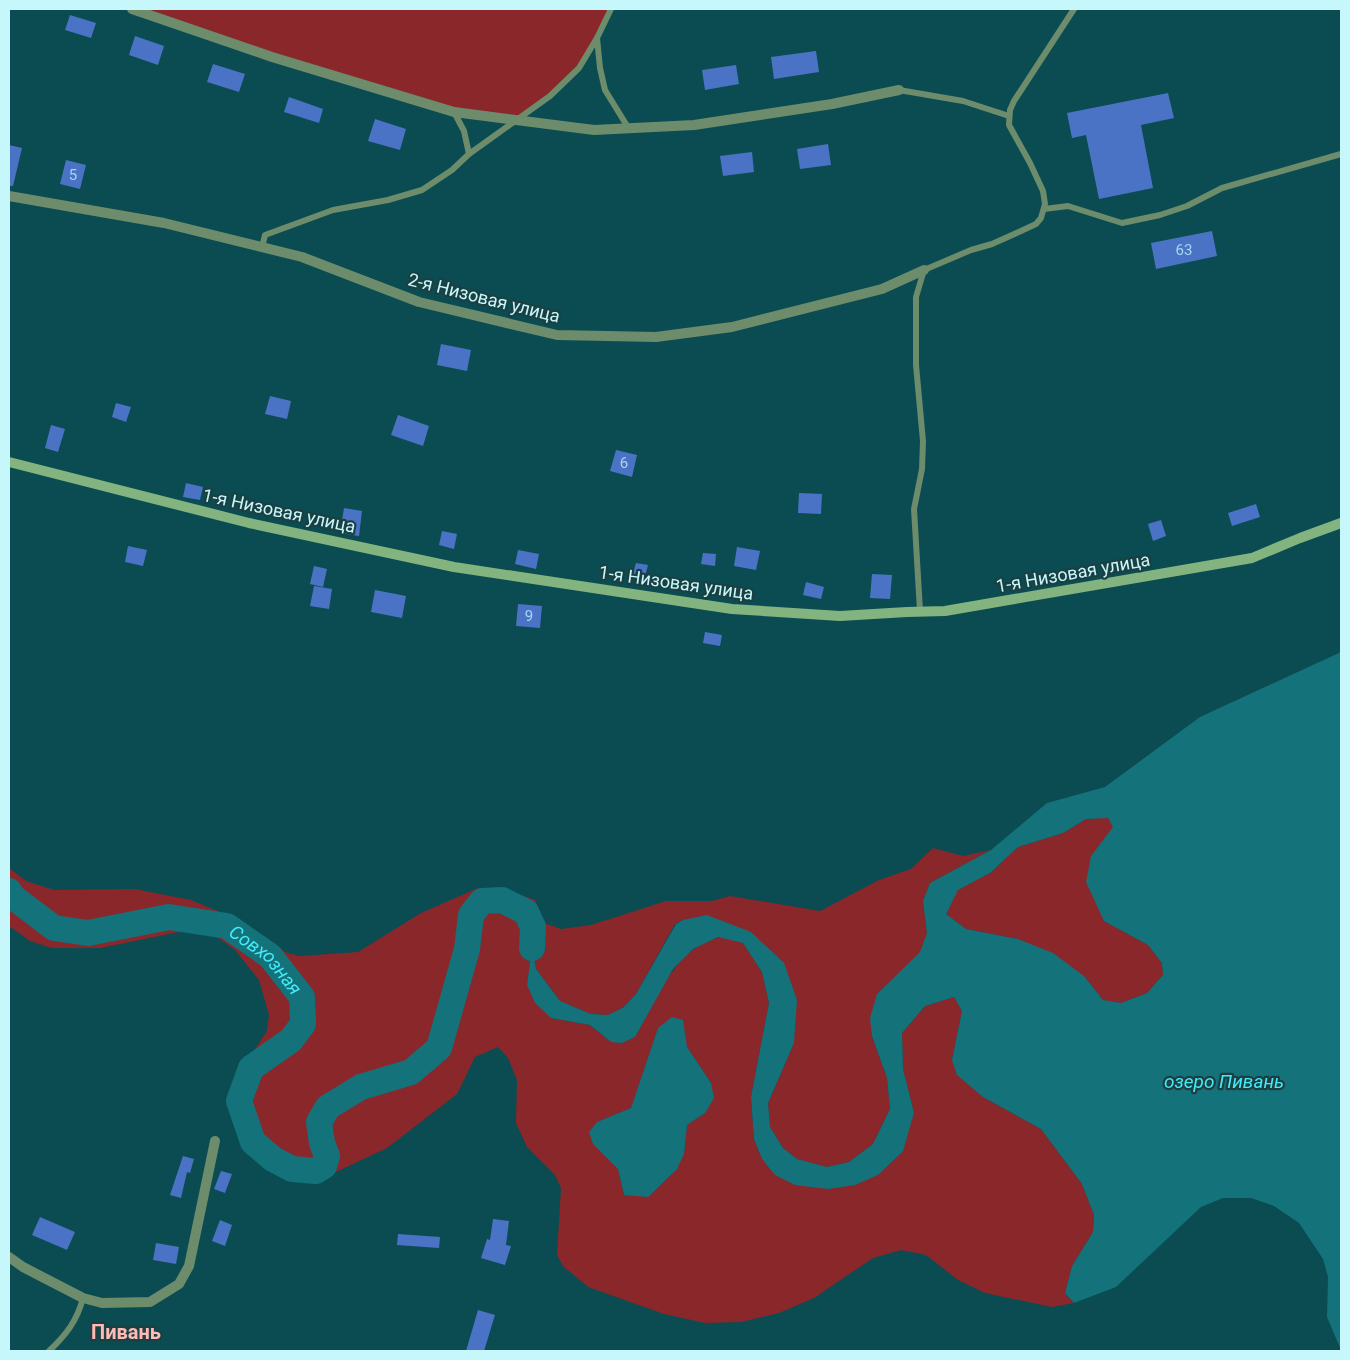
<svg xmlns="http://www.w3.org/2000/svg" width="1350" height="1360" font-family="Roboto,sans-serif">
	<style>
		.green { fill: #8a272b; fill-rule: evenodd }
		.water { fill: #14727a; fill-rule: evenodd }
		.lines { fill: none; stroke-linecap: round; stroke-linejoin: round }
		.river { stroke: #14727a; stroke-width: 26 }
		.building { fill: #4b73c5 }
		.lane { stroke: #6d8c6b; stroke-width: 6 }
		.street { stroke: #6d8c6b; stroke-width: 10 }
		.secondary { stroke: #83b47f; stroke-width: 10 }
		.labels { text-anchor: middle; stroke-width: 4.5; stroke-linejoin: round; paint-order: stroke }
		.number-label { font-size: 15px; fill: #a6d6ee }
		.street-label { font-size: 18px; fill: #c5f7fb; stroke: #1c3f42 }
		.water-label { font-size: 19px; font-style: italic; fill: #44eaf8; stroke: #1c3f42 }
		.quarter-label { font-size: 20px; font-weight: bold; fill: #febab6; stroke: #1c3f42 }
	</style>
	<rect width="100%" height="100%" fill="#0a4c51"/>
	<g class="green">
		<path d="M132,9H611L579,68L550,96L515,121L454,112Z"/>
		<path d="M1108,817L1114,827L1091,856L1104,921L1148,945L1162,963L1163,975L1147,993L1121,1003L1103,1000L1084,976L1018,939L966,929L946,914L957,890L990,873L1018,847L1063,833L1086,819Z"/>
		<path d="M933,848L963,856L991,850L930,883L923,901L927,933L920,953L877,994L872,1036L887,1078L890,1109L873,1144L849,1162L827,1167L797,1159L783,1148L770,1127L768,1103L794,1043L751,932L682,920L675,924L636,994L624,1007L608,1015L591,1014L560,1001L536,969L532,950L527,985L551,1018L590,1025L611,1042L635,1037C654,1003 675,948 717,938C724,936 736,941 743,943L762,972L769,1003L751,1097L754,1139L762,1159L828,1189L914,1113L903,1069L902,1033L925,1006L954,997L962,1011L952,1060L983,1097L1041,1129L1082,1184L1094,1215L1093,1232L1072,1266L1065,1293L1074,1303L1052,1307L985,1293L958,1280L926,1255L901,1250L873,1258L814,1298L779,1313L741,1322L705,1323L664,1314L588,1287L563,1266L557,1255L561,1188L555,1175L527,1147L516,1123L517,1080L508,1058L498,1047L475,1057L457,1094L387,1148L336,1172L302,1181L268,1163L248,1141L233,1101L242,1069L267,1031L269,1015L259,980L235,950L217,937L189,930L100,948H52L30,941L9,926V868L26,881L54,890L135,889L191,900L234,918L285,952L299,956L358,952L421,913L478,888L515,893L535,900L544,923L561,929L591,925L666,901H712L730,896L820,911L879,880L911,869ZM658,1028L687,1047L711,1083L705,1113L687,1125L684,1154L624,1195L618,1169L597,1122L631,1108Z"/>
	</g>
	<g class="water">
		<path d="M1341,652V1350L1327,1317L1328,1277L1323,1259L1299,1223L1274,1206L1251,1198H1223L1201,1207L1116,1287L1074,1303L1065,1293L1072,1266L1093,1232L1094,1215L1082,1184L1041,1129L983,1097L957,1075L952,1060L962,1011L954,997L925,1006L902,1033L903,1069L914,1113L903,1151L878,1175L855,1185L828,1189L795,1185L775,1175L762,1159L754,1139L751,1097L769,1003L762,972L743,943L718,937L693,949L673,969L635,1037L622,1043L611,1042L590,1025L551,1018L535,1003L527,985L532,948L536,969L560,1001L591,1014L608,1015L624,1007L636,994L676,924L683,920L707,915L751,932L784,963L797,1000L794,1043L768,1103L770,1127L783,1148L797,1159L827,1167L849,1162L873,1144L890,1109L887,1078L872,1036L870,1018L877,994L920,952L927,933L923,901L930,883L991,850L1047,803L1105,787L1200,717ZM1108,818L1113,827L1091,856L1086,882L1104,921L1148,945L1162,963L1163,975L1147,993L1121,1003L1103,1000L1084,976L1053,953L1018,939L966,929L946,914L958,890L990,873L1018,847L1063,833L1086,819Z"/>
		<path d="M672,1017L683,1020L687,1047L711,1083L714,1098L705,1113L687,1125L684,1154L677,1169L648,1197L624,1195L618,1169L593,1144L589,1132L597,1122L631,1108L658,1028Z"/>
	</g>
	<g class="lines">
		<path class="river" id="s1" d="M9,891L13,897L54,928L88,933L169,917L227,926L270,956L302,997L303,1024L291,1040L251,1068L239,1101L253,1142L273,1159L292,1169L316,1171L324,1166L327,1156L322,1143L319,1122L328,1107L361,1087L411,1072L439,1048L467,949L471,915L482,901L502,900L526,912L533,927L532,948"/>
	</g>
	<g class="building">
		<path d="M70,15L96,23L91,38L65,30Z"/>
		<path d="M135,36L164,46L158,65L129,55Z"/>
		<path d="M816,51L819,72L774,79L771,57Z"/>
		<path d="M213,64L245,74L239,92L207,82Z"/>
		<path d="M736,65L739,84L705,90L702,70Z"/>
		<path d="M1168,93L1174,118L1141,125L1153,188L1099,199L1086,135L1072,138L1067,113Z"/>
		<path d="M289,97L323,109L319,123L284,112Z"/>
		<path d="M375,119L406,129L400,150L368,141Z"/>
		<path d="M828,144L831,165L800,169L797,149Z"/>
		<path d="M9,145L22,148L13,186H9Z"/>
		<path d="M752,152L754,172L723,176L720,156Z"/>
		<path d="M66,160L86,165L80,189L60,184Z"/>
		<path d="M1212,231L1217,256L1156,269L1151,243Z"/>
		<path d="M441,344L471,350L467,371L437,365Z"/>
		<path d="M270,396L291,401L287,419L265,414Z"/>
		<path d="M116,403L131,407L126,422L112,417Z"/>
		<path d="M398,415L429,426L423,446L391,435Z"/>
		<path d="M51,425L65,429L58,452L45,448Z"/>
		<path d="M616,450L637,455L632,477L610,471Z"/>
		<path d="M186,483L203,487L200,500L183,497Z"/>
		<path d="M799,493L822,494L821,514L798,513Z"/>
		<path d="M1256,504L1260,517L1232,526L1228,513Z"/>
		<path d="M344,508L362,511L359,536L340,533Z"/>
		<path d="M1161,520L1166,536L1153,541L1148,524Z"/>
		<path d="M442,531L457,534L454,549L439,545Z"/>
		<path d="M128,546L147,550L143,566L125,562Z"/>
		<path d="M737,547L760,551L756,570L734,566Z"/>
		<path d="M518,550L539,554L536,569L515,564Z"/>
		<path d="M703,553L716,554L715,566L701,564Z"/>
		<path d="M636,563L648,565L644,580L632,578Z"/>
		<path d="M314,566L327,569L323,587L310,584Z"/>
		<path d="M872,574L892,575L890,599L870,598Z"/>
		<path d="M806,582L824,587L821,599L803,595Z"/>
		<path d="M314,586L332,589L329,609L310,606Z"/>
		<path d="M375,590L406,596L402,618L371,612Z"/>
		<path d="M518,604L542,606L540,628L516,626Z"/>
		<path d="M705,632L722,635L720,646L703,643Z"/>
		<path d="M183,1156L194,1159L190,1173L187,1172L181,1198L170,1195Z"/>
		<path d="M221,1171L232,1174L225,1193L214,1189Z"/>
		<path d="M40,1217L75,1232L67,1250L32,1235Z"/>
		<path d="M493,1219L509,1221L506,1245L511,1246L505,1265L481,1258L487,1239L490,1240Z"/>
		<path d="M220,1220L232,1225L225,1246L212,1241Z"/>
		<path d="M398,1234L440,1237L439,1248L397,1245Z"/>
		<path d="M156,1243L179,1247L176,1264L153,1260Z"/>
		<path d="M478,1310L495,1315L484,1351H466Z"/>
	</g>
	<g class="lines">
		<g class="lane">
			<path d="M597,38L600,68L605,90L629,129"/>
			<path d="M899,90L963,101L1009,116"/>
			<path d="M454,112L464,131L469,154"/>
			<path d="M1044,209L1068,206L1122,223L1160,215L1187,206L1222,188L1341,154"/>
			<path d="M262,247L265,235L333,210L388,200L422,190L452,170L469,154L550,96L579,68L597,38L611,9"/>
			<path d="M920,611L914,509L922,469L923,441L916,365V297L924,270L971,250L992,244L1021,231L1036,224L1041,218L1045,204L1043,191L1030,163L1009,125L1010,110L1014,101L1074,9"/>
			<path d="M49,1351C66,1335 77,1321 83,1298"/>
		</g>
		<g class="street">
			<path d="M132,9L272,57L454,112L594,130L694,125L832,104L899,90"/>
			<path d="M9,196L164,223L302,257L419,302L557,335L656,337L732,327L882,289L924,270"/>
			<path d="M9,1257L23,1267L83,1298L102,1303L150,1302L179,1284L189,1266L215,1141"/>
		</g>
		<path class="secondary" d="M9,462L249,523L454,567L732,609L840,616L907,612L945,611L1252,558L1300,538L1341,523"/>
	</g>
	<g class="labels">
		<g class="number-label">
			<text x="73" y="180">5</text>
			<text x="1184" y="255">63</text>
			<text x="624" y="468">6</text>
			<text x="529" y="621">9</text>
		</g>
		<g class="street-label">
			<text transform="translate(484 298) rotate(14)" y="6">2-я Низовая улица</text>
			<text transform="translate(279 511) rotate(12)" y="6">1-я Низовая улица</text>
			<text transform="translate(1073 573) rotate(-10)" y="6">1-я Низовая улица</text>
			<text transform="translate(676 583) rotate(8)" y="6">1-я Низовая улица</text>
		</g>
		<g class="water-label">
			<text dy="7" stroke="none"><textPath href="#s1" startOffset="286">Совхозная</textPath></text>
			<text x="1224" y="1088">озеро Пивань</text>
		</g>
		<g class="quarter-label">
			<text x="126" y="1339">Пивань</text>
		</g>
	</g>
	<rect width="1350" height="1360" fill="none" stroke="#c5f7fb" stroke-width="20"/>
</svg>
